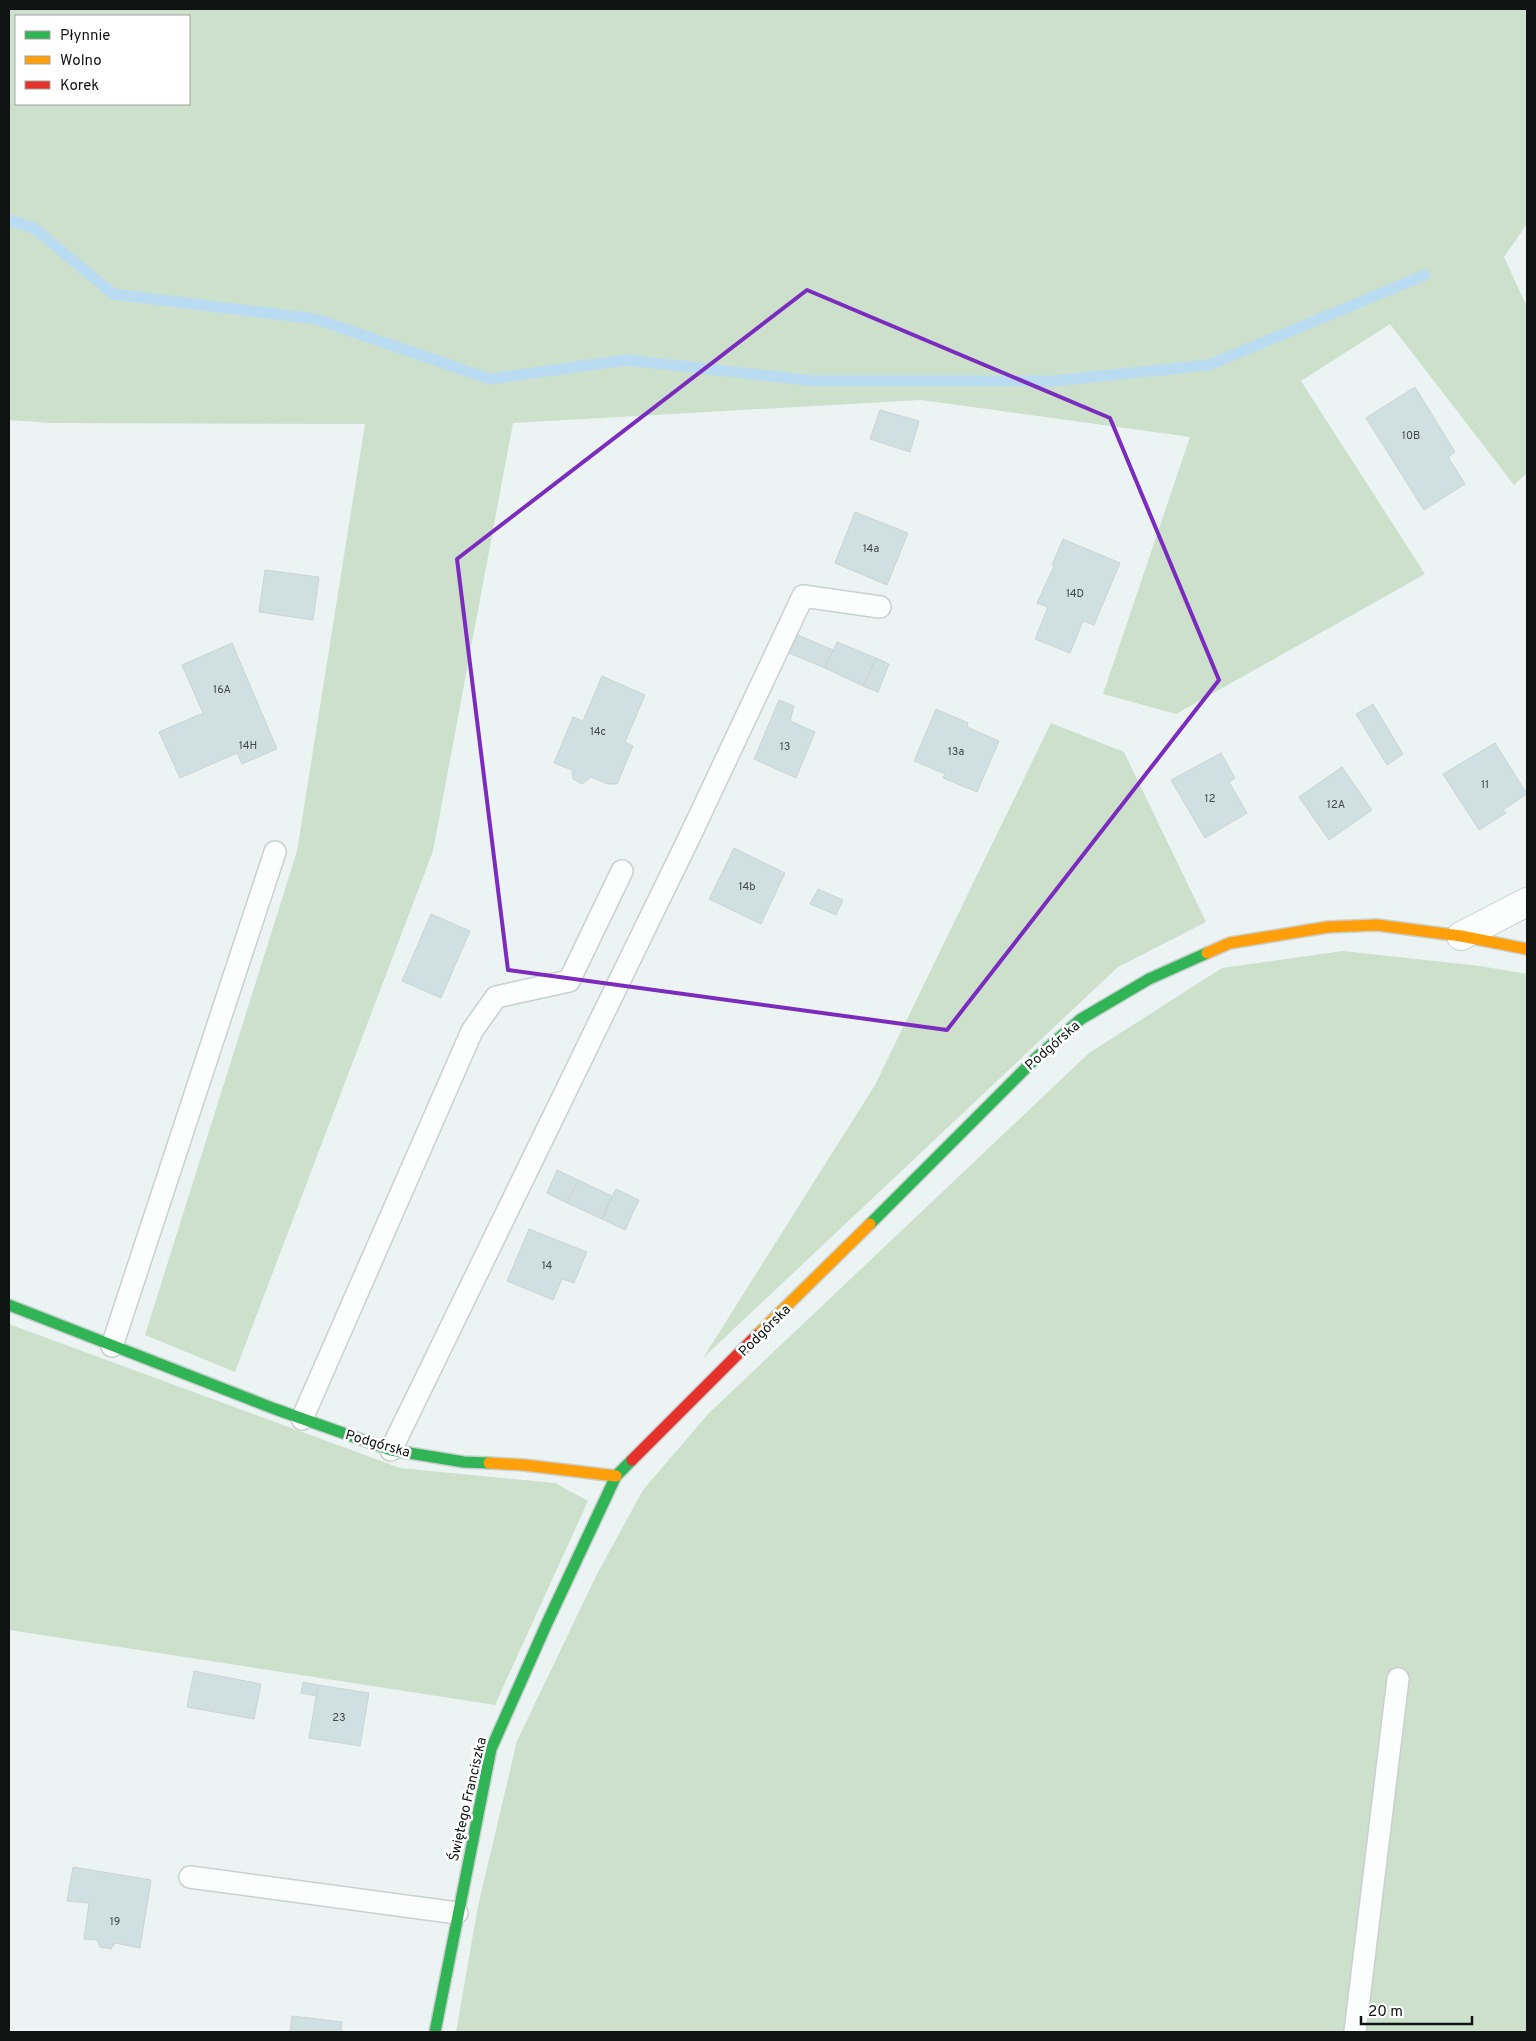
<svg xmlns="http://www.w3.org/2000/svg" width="1536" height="2041" font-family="Overpass,sans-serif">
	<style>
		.green { fill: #cde0cb; fill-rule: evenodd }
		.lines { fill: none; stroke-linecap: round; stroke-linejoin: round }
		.stream { stroke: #badcf2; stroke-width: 11 }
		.building { fill: #d0e0e2; stroke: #cdd3d3 }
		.lane-casing { stroke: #cad0d0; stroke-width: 24 }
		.street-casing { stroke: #cad0d0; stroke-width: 30 }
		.fast-casing { stroke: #cad0d0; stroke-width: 14 }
		.slow-casing { stroke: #cad0d0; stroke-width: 14 }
		.jam-casing { stroke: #cad0d0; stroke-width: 14 }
		.lane { stroke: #fcfdfd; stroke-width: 21 }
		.street { stroke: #fcfdfd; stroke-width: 28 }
		.fast { stroke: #30b455; stroke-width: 11 }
		.slow { stroke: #ff9f0a; stroke-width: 11 }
		.jam { stroke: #e5322d; stroke-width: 11 }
		.marked { fill: none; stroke: #7b2cbf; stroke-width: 4; stroke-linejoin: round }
		.labels { text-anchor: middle; stroke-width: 5; stroke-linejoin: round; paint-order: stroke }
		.number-label { font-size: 11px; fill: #404848 }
		.street-label { font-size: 14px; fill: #0f1413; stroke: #fff }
	</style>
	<rect width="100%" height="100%" fill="#ecf4f3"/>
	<g class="green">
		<path d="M9,9H1527V224L1504,257L1527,307V473L1514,485L1390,324L1301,381L1425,574L1176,714L1103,694L1190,437L921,400L513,423L433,851L235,1372L145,1335L297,851L365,424L49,423L9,420ZM16,16H189V104H16Z"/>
		<path d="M1051,723L1124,752L1206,922L1118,967L703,1358L875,1085Z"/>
		<path d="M1343,951L1480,966L1527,974V2032H456L478,1906L517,1741L596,1576L643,1490L709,1413L1089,1053L1222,968Z"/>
		<path d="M9,1324L400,1468L555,1483L588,1501L495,1705L9,1630Z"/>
	</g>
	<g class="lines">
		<path class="stream" d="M9,220L34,228L113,294L316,319L490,379L626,360L815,381H1053L1209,365L1425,275"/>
	</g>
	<g class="building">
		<path d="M1415,387L1455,452L1448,457L1465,484L1424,510L1366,418Z"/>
		<path d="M880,410L919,421L910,452L870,439Z"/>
		<path d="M855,512L908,533L887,585L835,563Z"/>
		<path d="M1063,539L1120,563L1094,625L1083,621L1070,653L1035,639L1048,607L1037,603L1054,566L1052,565Z"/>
		<path d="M265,570L319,577L313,620L259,612Z"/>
		<path d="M798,635L833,650L825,668L789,653Z"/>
		<path d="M837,642L876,658L863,686L825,668Z"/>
		<path d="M232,643L277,749L242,764L237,753L180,778L159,732L203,713L182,665Z"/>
		<path d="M876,658L889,664L878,692L863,686Z"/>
		<path d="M602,676L645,695L625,742L633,746L617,784H608L591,777L582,784L573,779L572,770L554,763L573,717L583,721Z"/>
		<path d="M779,700L794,706L790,721L815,732L796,778L754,759Z"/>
		<path d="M1373,704L1403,754L1387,765L1356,714Z"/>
		<path d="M936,709L968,723L967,727L999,741L977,792L943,778L945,774L914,761Z"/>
		<path d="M1495,743L1527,794L1503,810L1506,813L1479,830L1443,774Z"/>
		<path d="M1221,753L1235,778L1229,782L1247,813L1205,838L1171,780Z"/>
		<path d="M1342,767L1372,810L1329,840L1299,797Z"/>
		<path d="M734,848L785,873L761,924L709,899Z"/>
		<path d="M818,889L843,900L836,915L810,904Z"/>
		<path d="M431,914L470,931L441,998L402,981Z"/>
		<path d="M557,1170L578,1180L567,1203L547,1193Z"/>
		<path d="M578,1180L612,1196L602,1219L567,1203Z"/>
		<path d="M616,1189L639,1200L625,1230L602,1219Z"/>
		<path d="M529,1229L587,1252L574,1283L562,1279L553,1300L507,1281Z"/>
		<path d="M194,1671L261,1684L254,1719L187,1707Z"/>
		<path d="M303,1682L318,1685L317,1696L301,1693Z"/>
		<path d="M318,1685L369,1693L360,1746L309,1738Z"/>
		<path d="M73,1867L151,1880L140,1948L115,1943L111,1949L100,1947L97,1940L84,1939L89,1903L67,1901Z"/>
		<path d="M292,2016L342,2022L341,2032H290Z"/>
	</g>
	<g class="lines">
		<defs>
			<g id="lane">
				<path d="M112,1346L275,852"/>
				<path d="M302,1419L472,1031L496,997L569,981L622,871"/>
				<path d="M391,1450L689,838L803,596L880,607"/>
				<path d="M190,1877L457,1913"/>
				<path d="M1355,2032L1398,1679"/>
			</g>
			<path id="street" d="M1461,936L1527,902"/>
			<g id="fast">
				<path d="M870,1224L1037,1057L1081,1019L1149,979L1207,953"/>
				<path d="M9,1305L275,1409L391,1450L464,1462L489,1463"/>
				<path d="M435,2032L491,1749L547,1623L616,1476L632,1460"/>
			</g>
			<g id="slow">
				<path d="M1207,953L1230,943L1328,927L1377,925L1461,936L1527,949"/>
				<path d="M757,1335L870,1224"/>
				<path d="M489,1463L524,1465L616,1476"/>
			</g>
			<path id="jam" d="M632,1460L757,1335"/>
		</defs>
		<use href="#lane" class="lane-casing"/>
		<use href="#street" class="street-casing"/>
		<use href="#fast" class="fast-casing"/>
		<use href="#slow" class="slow-casing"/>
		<use href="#jam" class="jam-casing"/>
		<use href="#lane" class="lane"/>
		<use href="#street" class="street"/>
		<use href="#fast" class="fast"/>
		<use href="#slow" class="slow"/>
		<use href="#jam" class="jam"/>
	</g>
	<path class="marked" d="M807,290L1110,418L1219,680L947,1030L508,970L457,559Z"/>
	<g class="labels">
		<g class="number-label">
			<text x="1411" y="439">10B</text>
			<text x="871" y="552">14a</text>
			<text x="1075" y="597">14D</text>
			<text x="222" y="693">16A</text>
			<text x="598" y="735">14c</text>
			<text x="248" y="749">14H</text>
			<text x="785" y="750">13</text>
			<text x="956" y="755">13a</text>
			<text x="1485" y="788">11</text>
			<text x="1210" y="802">12</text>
			<text x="1336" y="808">12A</text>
			<text x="747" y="890">14b</text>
			<text x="547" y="1269">14</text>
			<text x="339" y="1721">23</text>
			<text x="115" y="1925">19</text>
		</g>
		<g class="street-label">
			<text transform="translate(1052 1045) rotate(-41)" y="5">Podgórska</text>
			<text transform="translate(764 1330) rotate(-45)" y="5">Podgórska</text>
			<text transform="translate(378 1443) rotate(16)" y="5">Podgórska</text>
			<text transform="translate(467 1799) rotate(-77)" y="5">Świętego Franciszka</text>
		</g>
	</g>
	<rect width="1536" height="2041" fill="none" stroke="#0f1413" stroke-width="20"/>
	<rect x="15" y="15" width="175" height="90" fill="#ffffff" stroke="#9fa1a1"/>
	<rect x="25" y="31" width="25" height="8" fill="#30b455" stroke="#9fa1a1"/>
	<text x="60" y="40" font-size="15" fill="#0f1413">Płynnie</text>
	<rect x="25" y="56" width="25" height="8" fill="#ff9f0a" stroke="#9fa1a1"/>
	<text x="60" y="65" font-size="15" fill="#0f1413">Wolno</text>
	<rect x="25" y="81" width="25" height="8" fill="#e5322d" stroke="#9fa1a1"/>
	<text x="60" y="90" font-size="15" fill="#0f1413">Korek</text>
	<path d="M1361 2016v8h111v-8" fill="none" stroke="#0f1413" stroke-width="2.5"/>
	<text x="1368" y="2016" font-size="15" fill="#0f1413" stroke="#ffffff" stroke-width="4" paint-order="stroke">20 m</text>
</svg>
